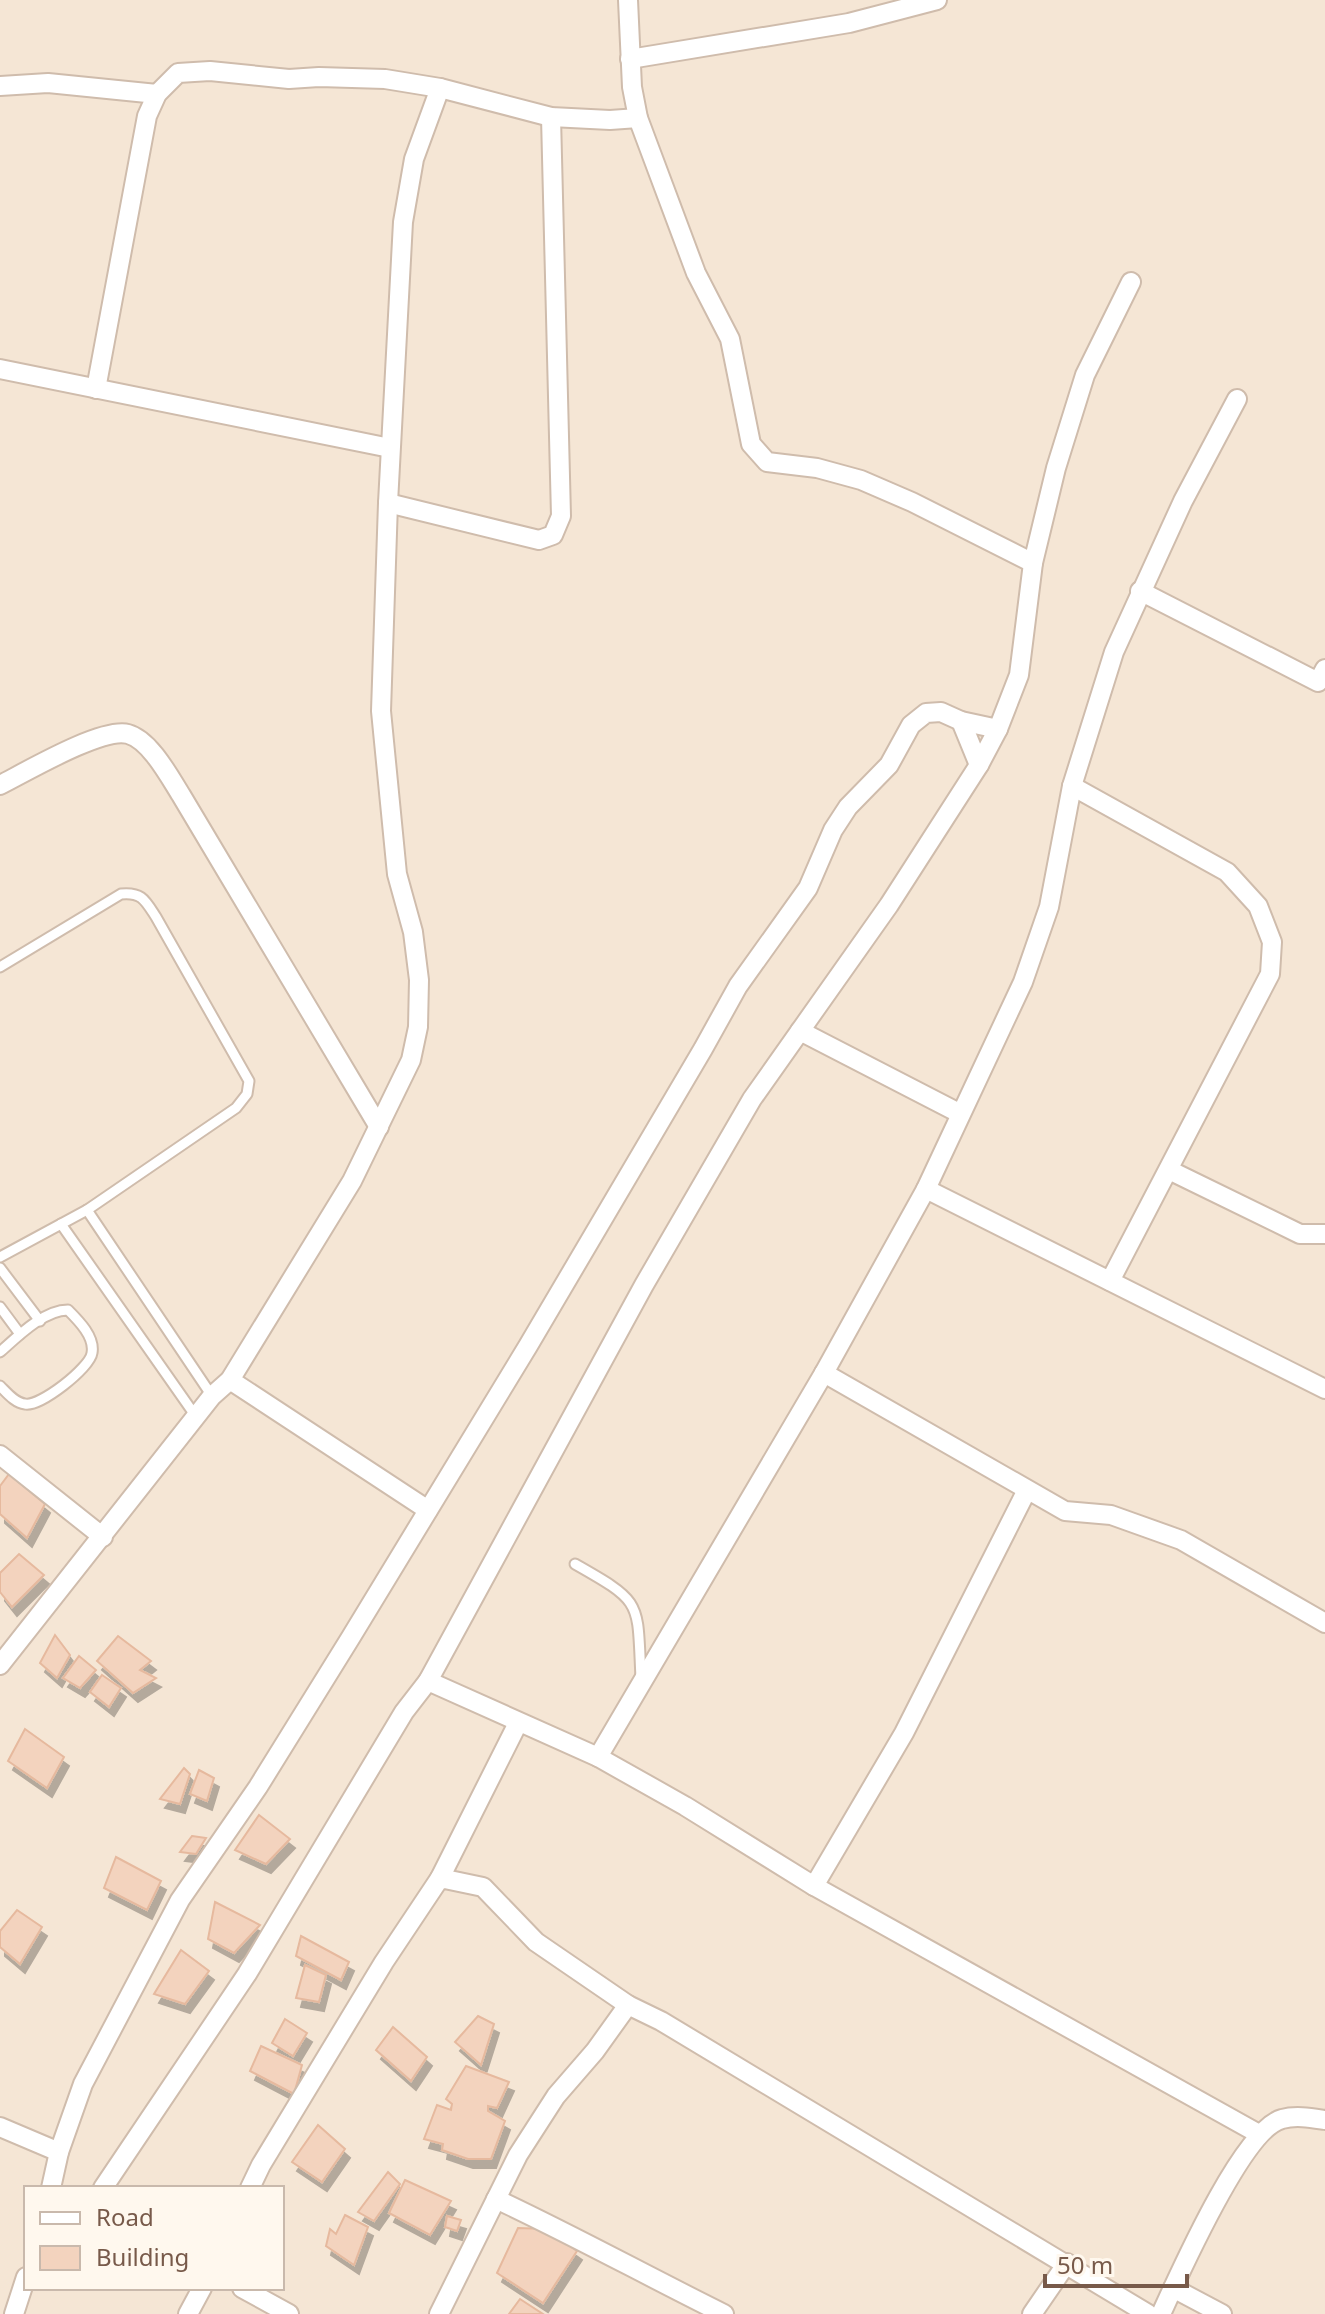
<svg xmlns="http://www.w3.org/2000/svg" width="1325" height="2314" font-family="'Noto Sans',sans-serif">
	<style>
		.residential { fill: #f5e6d5; fill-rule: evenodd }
		.building { fill: #f3d3be; stroke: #e6b99e; stroke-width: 2; filter: url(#shadow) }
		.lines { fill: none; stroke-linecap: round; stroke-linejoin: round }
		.lane-casing { stroke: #cfbcac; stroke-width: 13 }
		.street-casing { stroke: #cfbcac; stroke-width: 22 }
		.lane { stroke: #fff; stroke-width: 9 }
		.street { stroke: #fff; stroke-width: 18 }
	</style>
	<defs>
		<filter id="shadow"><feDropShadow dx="5" dy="9" stdDeviation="0" flood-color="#0004"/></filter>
	</defs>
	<rect width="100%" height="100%" fill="#fdf4e7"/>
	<path class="residential" d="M0,0H1325V2314H0ZM26,2188H282V2288H26Z"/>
	<g class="building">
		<path d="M9,1474L45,1504L27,1538L0,1514V1486Z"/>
		<path d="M19,1554L44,1575L12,1607L0,1592V1573Z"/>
		<path d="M55,1635L70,1655L57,1678L40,1663Z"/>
		<path d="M118,1636L151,1661L140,1670L156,1678L133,1693L97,1661Z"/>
		<path d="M79,1656L96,1670L80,1688L63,1678Z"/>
		<path d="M102,1675L121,1688L109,1707L90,1692Z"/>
		<path d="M25,1729L64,1757L47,1788L8,1761Z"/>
		<path d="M184,1768L190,1774L180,1804L160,1799Z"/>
		<path d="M199,1770L214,1778L207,1801L190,1794Z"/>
		<path d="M259,1815L290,1839L266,1864L235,1850Z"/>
		<path d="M192,1836L206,1838L196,1854L180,1852Z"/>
		<path d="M116,1857L161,1881L147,1910L104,1888Z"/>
		<path d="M215,1902L260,1925L234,1953L208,1939Z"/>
		<path d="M17,1910L42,1927L20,1964L0,1947V1931Z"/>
		<path d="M301,1936L349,1962L341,1980L296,1956Z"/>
		<path d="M181,1950L209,1971L185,2004L154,1994Z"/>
		<path d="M305,1965L326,1975L319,2002L296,1998Z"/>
		<path d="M478,2016L494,2024L481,2065L455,2042Z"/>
		<path d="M285,2019L307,2033L293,2056L272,2043Z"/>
		<path d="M393,2027L427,2057L411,2081L376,2050Z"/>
		<path d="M261,2046L302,2065L294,2094L250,2071Z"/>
		<path d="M466,2066L509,2082L497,2108L488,2106V2111L505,2121L491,2159H468L442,2150L443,2144L424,2139L437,2105L451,2110L452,2104L446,2099Z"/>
		<path d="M318,2125L345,2149L322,2182L292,2162Z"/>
		<path d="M388,2172L400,2184L374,2221L358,2212Z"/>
		<path d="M405,2180L451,2201L430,2235L389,2213Z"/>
		<path d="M345,2215L368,2227L354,2265L326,2246L330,2229L336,2234Z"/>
		<path d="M447,2216L461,2220L457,2231L445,2227Z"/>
		<path d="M518,2228L546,2229L577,2251L543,2303L497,2273Z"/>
		<path d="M520,2299L543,2314H509Z"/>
	</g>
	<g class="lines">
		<defs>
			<g id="lane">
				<path d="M0,967L121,894C142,892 145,900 156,917L249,1081L247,1094L236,1108L87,1210L0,1257"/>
				<path d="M87,1210L212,1396"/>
				<path d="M61,1224L197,1418"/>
				<path d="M0,1268L40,1321"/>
				<path d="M0,1307L20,1334"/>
				<path d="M0,1352C18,1336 44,1310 68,1310C79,1321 95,1337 92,1353C90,1368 40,1407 25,1404C15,1403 7,1393 0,1386"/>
				<path d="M575,1564C644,1603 637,1601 641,1678"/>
			</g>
			<g id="street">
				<path d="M628,0L632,87L638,118L696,273L730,339L751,444L767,462L817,468L861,480L912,502L1033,563"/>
				<path d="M630,59L849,23L937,0"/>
				<path d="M0,86L48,83L157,94"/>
				<path d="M0,369L390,448"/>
				<path d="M96,389L147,116L157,94L178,73L210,71L289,79L319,77L385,79L440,88L551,117L610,120L638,118"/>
				<path d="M388,503L539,540L553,535L561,516L551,117"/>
				<path d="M1140,591L1318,682L1325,669"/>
				<path d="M961,721L979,765"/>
				<path d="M0,785C26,772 102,727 128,734C150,740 169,776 181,795L379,1127"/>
				<path d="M1072,786L1227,872L1258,906L1272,942L1270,974L1110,1281"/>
				<path d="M800,1031L959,1113"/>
				<path d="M1169,1170L1300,1234H1325"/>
				<path d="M926,1189L1325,1389"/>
				<path d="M824,1373L1065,1511L1111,1515L1181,1540L1325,1623"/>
				<path d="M230,1380L428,1510"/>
				<path d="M0,1455L103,1537"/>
				<path d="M0,1665L212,1396L230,1380L352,1181L411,1060L418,1027L419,980L413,932L397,874L381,711L388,503L403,222L414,159L440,88"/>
				<path d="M428,1681L598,1757L685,1806L814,1886L1259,2134"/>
				<path d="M598,1757L824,1373L926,1189L1023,982L1049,907L1072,786L1114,652L1183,501L1237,399"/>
				<path d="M440,1878L518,1723"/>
				<path d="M814,1886L904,1733L1027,1490"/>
				<path d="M0,2127L59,2152"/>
				<path d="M51,2188L59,2152L83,2084L180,1900L258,1787L351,1637L528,1346L703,1049L738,986L808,888L833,830L848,807L889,765L911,725L926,713L941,712L961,721L998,729"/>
				<path d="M103,2188L247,1974L404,1712L428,1681L644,1285L752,1099L889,905L979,765L998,729L1019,675L1033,563L1056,468L1085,375L1131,282"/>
				<path d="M250,2188L261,2165L384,1962L440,1878L483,1887L536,1942L628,2005"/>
				<path d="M496,2199C573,2235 647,2276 724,2314"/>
				<path d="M242,2288L289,2314"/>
				<path d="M1173,2288L1222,2314"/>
				<path d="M14,2314L26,2277"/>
				<path d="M188,2314L202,2288"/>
				<path d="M439,2314L518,2155L556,2096L595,2051L628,2005L661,2021L1148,2314"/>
				<path d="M1032,2314L1067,2263"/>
				<path d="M1161,2314C1179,2275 1243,2129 1282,2119C1296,2115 1312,2118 1325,2120"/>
			</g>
		</defs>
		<use href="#lane" class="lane-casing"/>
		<use href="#street" class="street-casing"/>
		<use href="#lane" class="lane"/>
		<use href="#street" class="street"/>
	</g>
	<rect x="24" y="2186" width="260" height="104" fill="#fff8ee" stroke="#c9b9ac" stroke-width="2"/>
	<rect x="40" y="2212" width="40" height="12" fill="#ffffff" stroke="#c9b9ac" stroke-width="2"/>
	<text x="96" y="2226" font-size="24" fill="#785a4a">Road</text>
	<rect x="40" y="2246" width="40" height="24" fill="#f3d3be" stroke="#c9b9ac" stroke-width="2"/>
	<text x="96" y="2266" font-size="24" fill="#785a4a">Building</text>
	<path d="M1045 2274v12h142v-12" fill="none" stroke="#785a4a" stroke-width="4"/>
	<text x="1057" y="2274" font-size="24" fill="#785a4a" stroke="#fff8ee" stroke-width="6" paint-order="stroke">50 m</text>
</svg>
